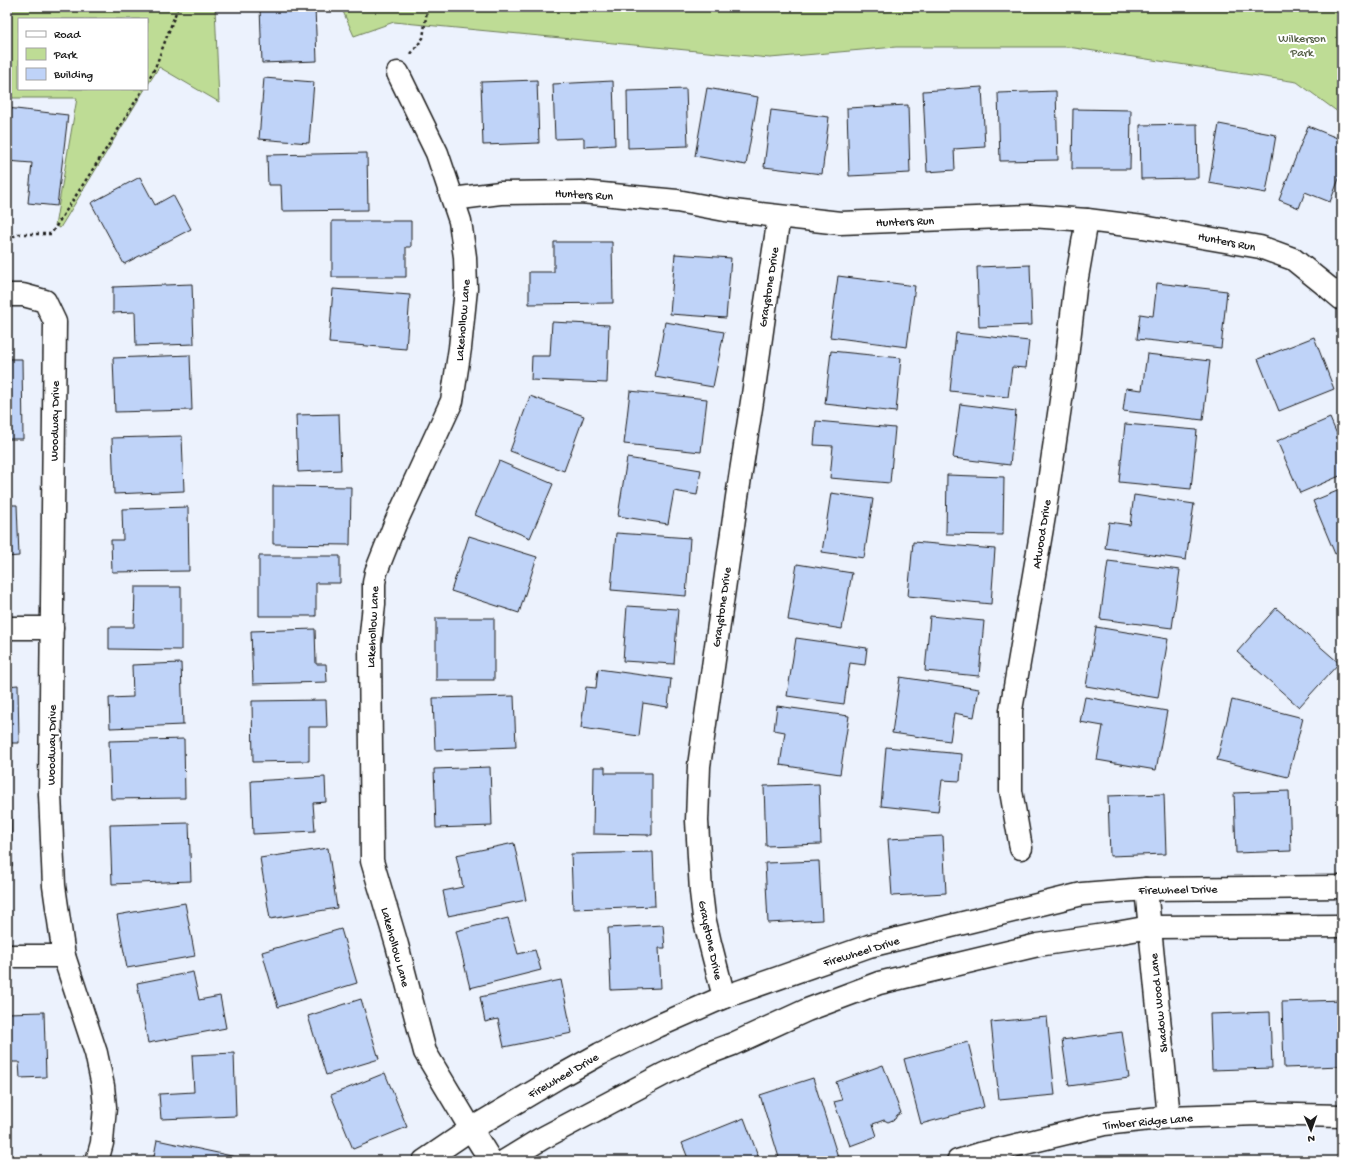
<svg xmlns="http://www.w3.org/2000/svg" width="1349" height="1168" font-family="'Gochi Hand',sans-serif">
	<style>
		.green { fill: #bedc95; stroke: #6d7c58 }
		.building { fill: #bfd3f8; stroke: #1c1c1c }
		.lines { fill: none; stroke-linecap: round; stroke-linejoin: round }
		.street-casing { stroke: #1c1c1c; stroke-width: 25 }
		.secondary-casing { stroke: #1c1c1c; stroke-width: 25 }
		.path { stroke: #1c1c1c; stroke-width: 2.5; stroke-dasharray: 3 3; stroke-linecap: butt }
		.street { stroke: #fff; stroke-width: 22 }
		.secondary { stroke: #fff; stroke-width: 22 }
		.labels { text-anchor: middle; stroke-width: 4; stroke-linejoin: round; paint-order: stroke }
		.park-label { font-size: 12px; fill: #555f46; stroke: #fff }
		.street-label { font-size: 12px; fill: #1c1c1c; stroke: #fff }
	</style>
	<rect width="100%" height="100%" fill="#ecf2fd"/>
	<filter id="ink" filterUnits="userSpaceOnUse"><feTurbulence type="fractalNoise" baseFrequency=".025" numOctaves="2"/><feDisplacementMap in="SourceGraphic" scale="8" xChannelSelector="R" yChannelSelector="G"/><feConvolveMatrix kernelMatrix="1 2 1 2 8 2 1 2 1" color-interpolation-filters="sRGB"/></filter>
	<g filter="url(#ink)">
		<g class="green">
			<path d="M7,7H215L219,102L159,67L147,86V19H19V89H145L60,228L55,226L77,98H7Z"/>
			<path d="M341,7H1342V115L1297,82L1068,47H896L770,58L394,22L354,36Z"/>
		</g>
		<g class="building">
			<path d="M260,7H315L317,61L262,63Z"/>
			<path d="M264,78L314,82L309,143L259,139Z"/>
			<path d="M537,80L539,143L483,145L481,82Z"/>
			<path d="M613,81L615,145L584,147V138L555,139L553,84Z"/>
			<path d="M982,87L985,147L954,149L955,170L927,172L923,91Z"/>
			<path d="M707,88L758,97L746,165L695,156Z"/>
			<path d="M686,89L688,146L628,148L627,91Z"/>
			<path d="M1056,91L1058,160L1000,161L998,93Z"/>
			<path d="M908,105L910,173L849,176L847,108Z"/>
			<path d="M7,108L68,115L57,206L28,203L32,163L7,161Z"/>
			<path d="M1073,109L1131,110L1130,169H1072Z"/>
			<path d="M771,110L829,117L822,174L764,167Z"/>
			<path d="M1197,124L1198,178L1141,179L1140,125Z"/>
			<path d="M1219,124L1276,135L1266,193L1209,183Z"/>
			<path d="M1308,126L1342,140V171L1330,202L1305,192L1299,208L1279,200Z"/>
			<path d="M367,153L368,210L282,211L281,185H268L267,155Z"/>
			<path d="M140,177L155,205L173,195L191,229L124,264L91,203Z"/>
			<path d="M332,221H411V247H406V277H332Z"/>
			<path d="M554,242H612L613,303L529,304V272H554Z"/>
			<path d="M675,254L731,258L726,318L670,314Z"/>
			<path d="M1030,265L1032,325L979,327L977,267Z"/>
			<path d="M838,276L915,286L907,347L830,337Z"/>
			<path d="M1157,283L1227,291L1221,348L1137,339L1140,314L1153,316Z"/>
			<path d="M192,284L194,344L136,346L135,312L113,313V287Z"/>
			<path d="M333,289L410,295L406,349L329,343Z"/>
			<path d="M552,322L609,325L607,383L531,380L532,356H550Z"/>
			<path d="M665,322L724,332L713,387L655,377Z"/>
			<path d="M956,333L1029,341L1026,368L1012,367L1008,397L950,391Z"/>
			<path d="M1314,337L1334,389L1279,411L1258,359Z"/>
			<path d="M831,351L901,358L896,412L825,404Z"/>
			<path d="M1147,354L1210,361L1203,420L1123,411L1126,388L1142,390Z"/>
			<path d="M190,355L192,410L115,412L113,358Z"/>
			<path d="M7,359H22L23,439H7Z"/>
			<path d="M630,391L707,399L701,452L624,444Z"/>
			<path d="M530,396L584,416L564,471L510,451Z"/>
			<path d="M960,404L1016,411L1010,465L953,458Z"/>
			<path d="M339,414L341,470L298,472L296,415Z"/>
			<path d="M1330,418L1339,439L1342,437V475L1300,493L1277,441Z"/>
			<path d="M816,421L895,428L890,483L830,478L833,446L814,445Z"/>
			<path d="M1125,424L1197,430L1191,489L1119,482Z"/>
			<path d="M182,436L184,491L114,494L112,438Z"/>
			<path d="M627,458L701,470L697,495L674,491L668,524L618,516Z"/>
			<path d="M499,461L553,484L530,538L475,515Z"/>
			<path d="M947,475L1004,477L1003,535L946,534Z"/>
			<path d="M273,486L351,487L350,545L273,544Z"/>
			<path d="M1342,489V551L1335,554L1313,501Z"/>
			<path d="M831,493L873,499L864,558L822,552Z"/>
			<path d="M1134,495L1194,504L1186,560L1105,548L1109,522L1130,525Z"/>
			<path d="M7,505H17L19,556L7,557Z"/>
			<path d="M188,507L189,571L112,572L111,540H123L122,509Z"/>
			<path d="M616,533L690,538L686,596L611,590Z"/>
			<path d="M469,536L537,557L519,613L451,591Z"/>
			<path d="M913,542L995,549L991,604L908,596Z"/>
			<path d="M259,556H340V583H316V616H259Z"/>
			<path d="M1108,561L1180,570L1172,628L1100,619Z"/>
			<path d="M797,564L852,573L842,629L788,620Z"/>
			<path d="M135,587H181V650L109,649V627H134Z"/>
			<path d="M627,606L678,609L674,664L623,661Z"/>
			<path d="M1276,608L1339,663L1299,707L1237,652Z"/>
			<path d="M930,616L984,621L979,676L925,671Z"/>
			<rect x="436" y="618" width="58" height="62"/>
			<path d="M1096,627L1168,639L1158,698L1086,686Z"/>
			<path d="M315,629L316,664H326L327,682L253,684L251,631Z"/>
			<path d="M796,638L867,648L865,665L850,663L844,704L787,696Z"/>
			<path d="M181,663L183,725L110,728L109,698L133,697L132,665Z"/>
			<path d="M598,669L671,679L668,707L643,703L639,736L581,728L586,687L596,688Z"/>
			<path d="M900,677L979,689L974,717L954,713L950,741L892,733Z"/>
			<path d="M18,685L19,743H7V686Z"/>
			<path d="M514,696L516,747L435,750L433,698Z"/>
			<path d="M1085,697L1167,711L1156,770L1097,760L1103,726L1080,722Z"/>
			<path d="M326,700L327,727H309V761L253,762L252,701Z"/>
			<path d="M1232,700L1303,718L1288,777L1217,760Z"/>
			<path d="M777,706L849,716L840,774L780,765L785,732L774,730Z"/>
			<path d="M184,739L185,798L111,799L109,741Z"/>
			<path d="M886,747L962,754L960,781L942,780L938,812L881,806Z"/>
			<path d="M490,767L492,826L436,828L434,769Z"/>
			<path d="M594,767H605V773H652V835L593,834Z"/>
			<path d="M325,777L326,802L313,803L315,831L253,834L251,781Z"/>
			<path d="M819,784L821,844L766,846L764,786Z"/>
			<path d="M1289,791L1291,851L1236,853L1234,793Z"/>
			<path d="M1164,794L1166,854L1110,856L1108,796Z"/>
			<path d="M7,816H11L12,866H7Z"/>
			<path d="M189,823L191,881L112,884L110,825Z"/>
			<path d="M943,836L946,893L892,896L888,839Z"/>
			<path d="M514,843L526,900L448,916L443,891L463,887L456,855Z"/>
			<path d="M328,848L337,908L270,919L260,858Z"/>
			<path d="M653,852L655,906L573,909L571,854Z"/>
			<path d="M819,861L822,920L768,923L765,863Z"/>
			<path d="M185,903L195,956L127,968L117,915Z"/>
			<path d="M508,918L518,954L535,950L541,970L470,988L456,931Z"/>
			<path d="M663,925L665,948H659L661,988L611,990L608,928Z"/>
			<path d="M341,929L357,983L278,1007L262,952Z"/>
			<path d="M193,972L199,1000L220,996L226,1028L148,1043L137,983Z"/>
			<path d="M561,980L572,1033L504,1047L498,1019L485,1022L480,997Z"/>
			<path d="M361,999L379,1059L326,1075L308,1016Z"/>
			<path d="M1342,1000V1066L1284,1068L1282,1002Z"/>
			<path d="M44,1012L46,1077L20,1078L19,1062H7V1013Z"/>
			<path d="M1270,1012L1272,1068L1212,1070L1210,1014Z"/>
			<path d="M1047,1017L1055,1095L999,1100L991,1022Z"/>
			<path d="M1122,1032L1129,1078L1069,1086L1062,1040Z"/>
			<path d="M968,1042L984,1107L921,1124L904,1059Z"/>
			<path d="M234,1053L236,1116L161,1119L159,1094L194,1092L192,1055Z"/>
			<path d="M883,1065L901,1113L897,1115L895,1119L888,1122L884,1120L873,1124L877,1136L850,1146L834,1102L842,1100L836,1082Z"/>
			<path d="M385,1073L407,1127L353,1149L331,1095Z"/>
			<path d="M813,1078L838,1157L825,1161H780L760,1095Z"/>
			<path d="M744,1118L760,1161H689L682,1143Z"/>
			<path d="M157,1140L241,1158V1161H153Z"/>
		</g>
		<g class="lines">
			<defs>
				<g id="street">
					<path d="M398,73L437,153L460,221L465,257L466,289L460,348L452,401L395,524L376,572L374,583V604L370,644L372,861L397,945L425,1052L471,1129L491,1161"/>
					<path d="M453,199L500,193L581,192L677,201L725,210L840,223L1031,216L1087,220L1143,227L1260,247L1293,259L1329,288L1342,299"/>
					<path d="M7,295H23L45,301L55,322L50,794L54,886L64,956L96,1053L103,1086L105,1107L103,1129L102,1143L97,1161"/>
					<path d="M7,628H52"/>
					<path d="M1021,848L1011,791V710L1044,516L1066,366L1075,289L1087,220"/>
					<path d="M1146,889L1169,1117"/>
					<path d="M7,956H64"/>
					<path d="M724,997L710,943L704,917L701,892L697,821L699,766L737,497L753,395L765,309L779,217"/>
					<path d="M958,1161L980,1154L1104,1124L1169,1117L1258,1114L1342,1116"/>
				</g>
				<g id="secondary">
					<path d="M424,1161L471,1129L557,1078L600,1054L658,1026L724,997L869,946L1082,894L1146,889L1342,887"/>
					<path d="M505,1161L541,1139L664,1074L709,1053L733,1044L807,1010L879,983L1038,945L1111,934L1150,927L1342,926"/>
				</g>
			</defs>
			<use href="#street" class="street-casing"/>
			<use href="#secondary" class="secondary-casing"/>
			<g class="path">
				<path d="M411,54L423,38L427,10L426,7"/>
				<path d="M147,82L155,68L178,7"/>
				<path d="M7,239L19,234H51L108,146L143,89"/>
			</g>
			<use href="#street" class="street"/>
			<use href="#secondary" class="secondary"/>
		</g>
	</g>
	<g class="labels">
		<g class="park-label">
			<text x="1302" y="42">Wilkerson<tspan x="1302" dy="14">Park</tspan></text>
		</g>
		<g class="street-label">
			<text transform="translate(584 194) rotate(3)" y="4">Hunters Run</text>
			<text transform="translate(905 221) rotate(-2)" y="4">Hunters Run</text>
			<text transform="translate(1227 241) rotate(11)" y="4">Hunters Run</text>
			<text transform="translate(768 287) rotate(-81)" y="4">Graystone Drive</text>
			<text transform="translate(462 320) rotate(-85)" y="4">Lakehollow Lane</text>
			<text transform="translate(54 421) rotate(-89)" y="4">Woodway Drive</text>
			<text transform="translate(1041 534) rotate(-81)" y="4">Atwood Drive</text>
			<text transform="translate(721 607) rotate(-82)" y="4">Graystone Drive</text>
			<text transform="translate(372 627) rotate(-87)" y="4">Lakehollow Lane</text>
			<text transform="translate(51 745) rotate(-89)" y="4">Woodway Drive</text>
			<text transform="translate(1178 889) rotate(-1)" y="4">Firewheel Drive</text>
			<text transform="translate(711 940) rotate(78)" y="4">Graystone Drive</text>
			<text transform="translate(396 947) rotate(75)" y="4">Lakehollow Lane</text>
			<text transform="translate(861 951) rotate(-17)" y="4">Firewheel Drive</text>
			<text transform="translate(1158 1003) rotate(-96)" y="4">Shadow Wood Lane</text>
			<text transform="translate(563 1075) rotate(-30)" y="4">Firewheel Drive</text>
			<text transform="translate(1148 1121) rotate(-5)" y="4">Timber Ridge Lane</text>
		</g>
	</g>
	<rect width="1349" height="1168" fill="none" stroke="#fff" stroke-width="24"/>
	<rect x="12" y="12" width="1325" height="1144" fill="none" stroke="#1c1c1c" stroke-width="1.5" filter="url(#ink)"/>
	<rect x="18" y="18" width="130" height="72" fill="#ffffff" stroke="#a4a4a4"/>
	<rect x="26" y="31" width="20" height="6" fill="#ffffff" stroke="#a4a4a4"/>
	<text x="54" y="38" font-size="12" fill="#1c1c1c">Road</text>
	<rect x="26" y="48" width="20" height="12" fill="#bedc95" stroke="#a4a4a4"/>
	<text x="54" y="58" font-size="12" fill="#1c1c1c">Park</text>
	<rect x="26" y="68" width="20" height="12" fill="#bfd3f8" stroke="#a4a4a4"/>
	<text x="54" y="78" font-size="12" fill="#1c1c1c">Building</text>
	<g transform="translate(1311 1130) rotate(178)" stroke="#ffffff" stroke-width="3" paint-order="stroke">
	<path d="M0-3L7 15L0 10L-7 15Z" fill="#1c1c1c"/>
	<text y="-6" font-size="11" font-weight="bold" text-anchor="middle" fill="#1c1c1c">N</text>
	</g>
</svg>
